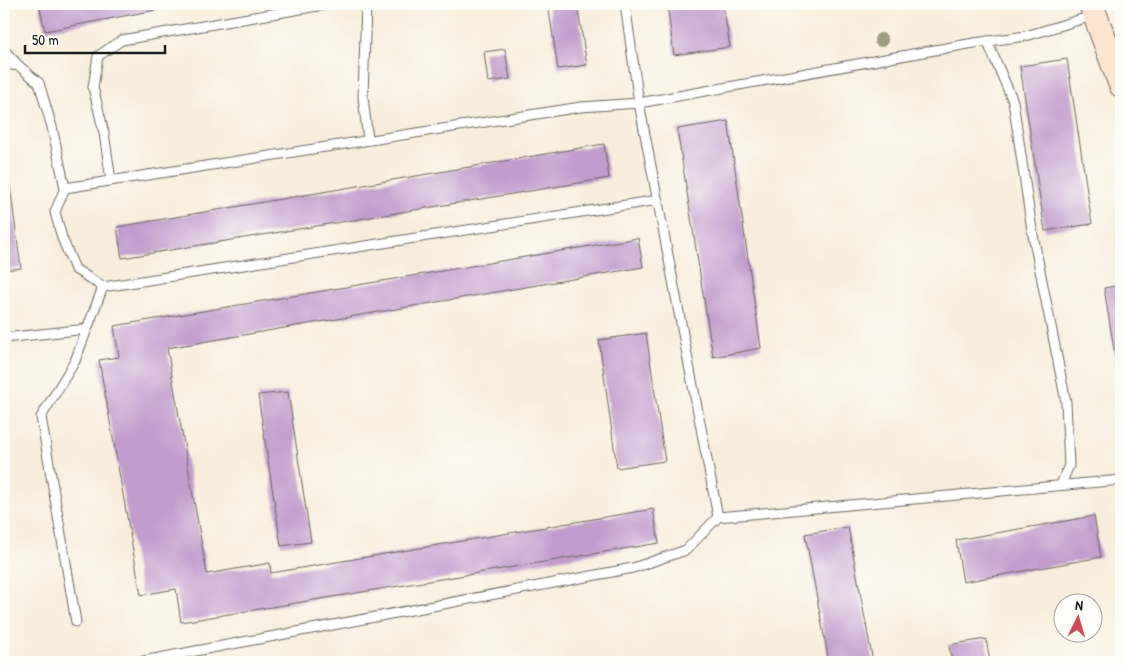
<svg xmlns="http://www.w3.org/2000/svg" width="1125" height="666" font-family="'Patrick Hand',sans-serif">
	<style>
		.building { fill: #c19dcd }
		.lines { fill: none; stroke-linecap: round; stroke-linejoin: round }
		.lane-casing { stroke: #69655f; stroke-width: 11 }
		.secondary-casing { stroke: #69655f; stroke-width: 26 }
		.lane { stroke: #fff; stroke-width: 9 }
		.secondary { stroke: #fce5cf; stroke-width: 24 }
		.tree { fill: #9d9b81 }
	</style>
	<rect width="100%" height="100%" fill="#fdfcf7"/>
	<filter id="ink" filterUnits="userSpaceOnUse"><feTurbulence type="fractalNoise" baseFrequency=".02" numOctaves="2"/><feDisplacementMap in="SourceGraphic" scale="10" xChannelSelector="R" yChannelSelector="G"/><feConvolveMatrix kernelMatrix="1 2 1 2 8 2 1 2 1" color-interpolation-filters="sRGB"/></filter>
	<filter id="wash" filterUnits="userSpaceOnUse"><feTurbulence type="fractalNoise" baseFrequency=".0096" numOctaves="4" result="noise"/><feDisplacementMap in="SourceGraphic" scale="20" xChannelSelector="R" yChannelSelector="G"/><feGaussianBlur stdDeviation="1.12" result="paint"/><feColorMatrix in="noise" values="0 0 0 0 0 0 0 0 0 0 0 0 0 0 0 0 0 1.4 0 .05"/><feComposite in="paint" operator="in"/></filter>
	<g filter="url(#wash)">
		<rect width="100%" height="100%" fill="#f8eddb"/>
		<g id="blocks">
			<g class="building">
				<path d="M39,4H182V5L45,31Z"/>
				<path d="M548,4H577L587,65L558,69Z"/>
				<path d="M667,4H723L730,47L674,55Z"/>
				<path d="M505,49L510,79L488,82L484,52Z"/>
				<path d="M1067,59L1092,224L1045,231L1020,66Z"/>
				<path d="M728,121L761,348L713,357L677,129Z"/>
				<path d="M604,144L609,178L122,258L117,227Z"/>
				<path d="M5,149L21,268L4,270V150Z"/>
				<path d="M638,238L643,267L167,348L207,574L270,563L271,573L653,509L659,543L181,622L176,589L141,595L99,360L119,357L114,326Z"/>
				<path d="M1121,285V386H1120L1104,288Z"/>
				<path d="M646,333L665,461L617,468L599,340Z"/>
				<path d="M288,392L311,542L281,546L258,395Z"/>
				<path d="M1094,516L1101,557L963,582L956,540Z"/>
				<path d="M848,527L873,662H829L805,534Z"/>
				<path d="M986,639L990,662H952L949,645Z"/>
			</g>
		</g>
	</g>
	<g filter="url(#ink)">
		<use href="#blocks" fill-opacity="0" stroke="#69655f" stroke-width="1"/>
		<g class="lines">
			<defs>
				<g id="lane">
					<path d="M366,4L363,97L368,140"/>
					<path d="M625,4L639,103L974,43L1026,36L1095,15"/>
					<path d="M987,41L1013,101L1032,230L1066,402L1069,465L1061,485"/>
					<path d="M4,50L19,66"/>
					<path d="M4,64L19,66L39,83L52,127L65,188"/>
					<path d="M111,180L104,133L93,87L98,56L122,40L329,4"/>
					<path d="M658,200L103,287L75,269L62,238L55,212L65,188L581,107L639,103L718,517L1121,480"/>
					<path d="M4,338L87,329"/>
					<path d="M76,622L41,417L75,361L103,287"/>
					<path d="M138,662L633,568L686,550L718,517"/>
				</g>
				<path id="secondary" d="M1091,4L1121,85"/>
			</defs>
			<use href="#lane" class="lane-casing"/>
			<use href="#secondary" class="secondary-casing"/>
			<use href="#lane" class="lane"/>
			<use href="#secondary" class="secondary"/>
		</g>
		<circle class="tree" cx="881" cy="40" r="7"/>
	</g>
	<rect width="1125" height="666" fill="none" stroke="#fdfcf7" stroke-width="20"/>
	<g transform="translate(1078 618) rotate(5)"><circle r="24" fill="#fdfcf7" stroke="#a3a29f"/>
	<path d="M0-4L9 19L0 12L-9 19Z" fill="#d1495b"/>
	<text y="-8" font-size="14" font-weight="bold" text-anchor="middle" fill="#1c1c1c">N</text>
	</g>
	<path d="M25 45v8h140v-8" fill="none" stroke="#1c1c1c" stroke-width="2.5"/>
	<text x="32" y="45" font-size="15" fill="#1c1c1c" stroke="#fdfcf7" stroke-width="4" paint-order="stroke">50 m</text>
</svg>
